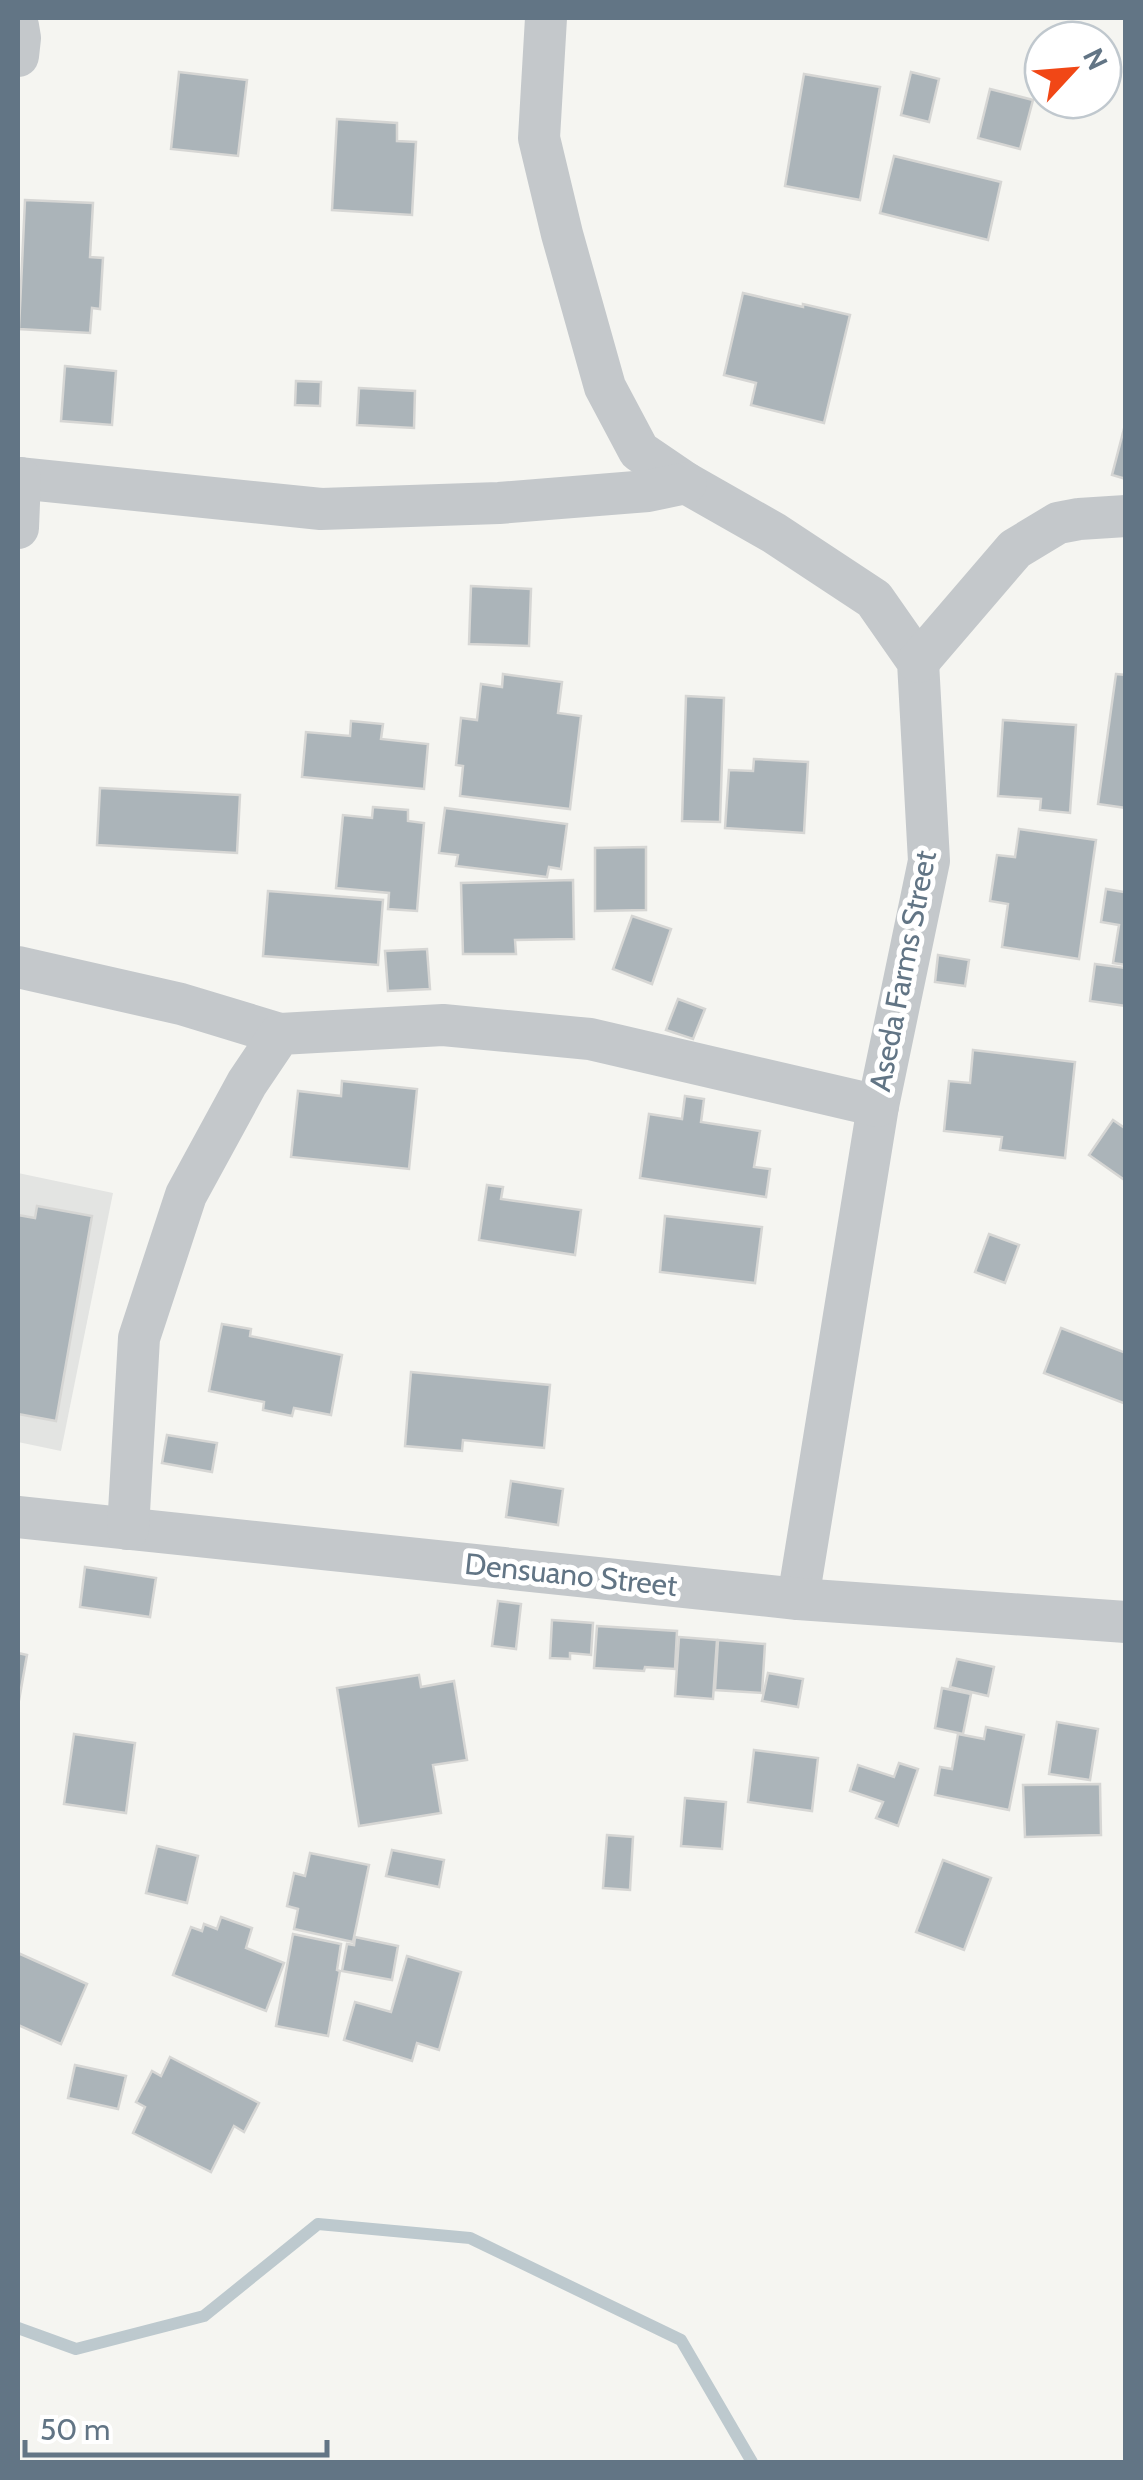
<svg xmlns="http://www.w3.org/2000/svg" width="1143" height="2480" font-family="Cabin,sans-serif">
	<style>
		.built { fill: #e3e4e2 }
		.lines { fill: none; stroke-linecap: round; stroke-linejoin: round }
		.stream { stroke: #bdc9ce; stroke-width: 12 }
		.building { fill: #abb4b9; stroke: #d6d6d4; stroke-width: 2.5 }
		.street { stroke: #c4c8cb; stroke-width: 42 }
		.labels { text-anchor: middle; stroke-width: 10; stroke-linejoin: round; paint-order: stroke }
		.street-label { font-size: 30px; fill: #627585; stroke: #fff }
	</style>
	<rect width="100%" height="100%" fill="#f5f5f1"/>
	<path class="built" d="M18,1173L113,1193L61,1451L18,1442Z"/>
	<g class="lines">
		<path class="stream" d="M18,2328L76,2349L204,2316L318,2224L470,2238L681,2340L752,2462"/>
	</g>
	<g class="building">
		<path d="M179,72L247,80L238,156L171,149Z"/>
		<path d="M911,72L939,79L929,122L901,115Z"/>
		<path d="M804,74L880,87L860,200L785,186Z"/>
		<path d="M990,89L1033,100L1020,149L978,138Z"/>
		<path d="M337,119L397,123V141L416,142L412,215L332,210Z"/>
		<path d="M894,156L1001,182L988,240L880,213Z"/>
		<path d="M25,200L93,203L90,257L103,258L100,309L92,308L90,333L19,329Z"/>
		<path d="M743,293L803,307V304L850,315L824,423L751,405L756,383L724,375Z"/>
		<path d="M65,366L116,371L112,425L61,421Z"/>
		<path d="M296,381L321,382L320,406L295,405Z"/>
		<path d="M359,388L415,391L414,428L357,425Z"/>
		<path d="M1126,421V479L1112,475Z"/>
		<path d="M471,586L531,589L529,646L469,644Z"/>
		<path d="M503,674L562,682L558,713L581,716L570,809L460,796L463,766L456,765L461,718L477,720L481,684L502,687Z"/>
		<path d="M1116,674L1126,675V808L1098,804Z"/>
		<path d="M686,696L724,698L720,822L682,821Z"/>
		<path d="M1003,720L1076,725L1070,813L1040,810L1041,799L998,796Z"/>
		<path d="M351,721L383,724L381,739L428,744L424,789L302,777L306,732L350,736Z"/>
		<path d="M754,759L808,762L804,833L725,828L729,770L753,771Z"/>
		<path d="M100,788L240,795L237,853L97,845Z"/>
		<path d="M373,807L408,810V821L424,823L417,911L388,909L389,893L336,888L343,815L372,818Z"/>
		<path d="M445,808L567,824L561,869L549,867L547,877L456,866L458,855L439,853Z"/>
		<path d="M1019,829L1096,840L1079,959L1002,947L1008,904L990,901L997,855L1015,857Z"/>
		<path d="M646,847V910L595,911V848Z"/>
		<path d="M1126,878V965L1113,963L1119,925L1101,922L1106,889L1124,892Z"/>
		<path d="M573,880L574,939L515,940L516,954H463L461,883Z"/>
		<path d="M268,891L383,900L378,965L263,956Z"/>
		<path d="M632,916L671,929L652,984L613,969Z"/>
		<path d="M427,949L430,989L388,991L385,951Z"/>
		<path d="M938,955L969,960L965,986L935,982Z"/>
		<path d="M1095,964L1126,968V1006L1090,1001Z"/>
		<path d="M678,999L705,1009L693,1039L666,1030Z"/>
		<path d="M973,1050L1075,1062L1065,1158L1000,1150L1002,1137L944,1131L949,1081L970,1083Z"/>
		<path d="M342,1081L417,1089L409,1169L291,1157L298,1091L341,1096Z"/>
		<path d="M685,1096L704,1099L701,1122L760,1131L754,1167L770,1169L766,1197L640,1178L649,1114L682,1119Z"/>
		<path d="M1113,1120L1126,1129V1181L1089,1155Z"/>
		<path d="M487,1185L503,1187L501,1199L581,1210L575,1255L479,1240Z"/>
		<path d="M37,1206L92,1216L56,1421L18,1414V1215L35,1218Z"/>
		<path d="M665,1216L762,1227L755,1283L660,1272Z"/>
		<path d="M989,1234L1019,1245L1005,1283L975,1272Z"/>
		<path d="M222,1324L251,1329L250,1336L342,1355L331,1415L294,1408L292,1416L263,1410L264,1402L209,1391Z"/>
		<path d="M1061,1328L1126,1353V1404L1044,1373Z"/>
		<path d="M411,1372L550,1385L544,1448L463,1440L462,1451L405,1446Z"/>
		<path d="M167,1435L217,1443L212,1472L162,1463Z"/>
		<path d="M511,1481L563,1489L558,1525L506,1517Z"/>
		<path d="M85,1567L156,1578L150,1617L80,1607Z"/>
		<path d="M498,1601L521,1604L516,1649L492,1646Z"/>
		<path d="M552,1620L593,1623L591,1655L570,1653V1659L550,1658Z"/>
		<path d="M597,1626L677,1631L675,1669L645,1667L644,1671L594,1668Z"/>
		<path d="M679,1637L717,1640L713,1699L675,1696Z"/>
		<path d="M718,1640L765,1644L762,1693L715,1690Z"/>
		<path d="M18,1653L27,1655L18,1706Z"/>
		<path d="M957,1659L994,1667L988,1696L950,1687Z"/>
		<path d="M768,1673L803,1679L798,1707L762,1701Z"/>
		<path d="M419,1675L421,1687L454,1681L467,1760L433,1765L441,1813L359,1826L337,1688Z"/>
		<path d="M942,1688L971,1694L963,1734L935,1728Z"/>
		<path d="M1057,1722L1098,1729L1090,1780L1049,1774Z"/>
		<path d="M986,1727L1024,1735L1009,1810L935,1795L940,1767L952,1769L958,1734L984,1739Z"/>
		<path d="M74,1734L135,1743L126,1813L64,1804Z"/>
		<path d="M754,1750L818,1758L812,1811L748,1802Z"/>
		<path d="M899,1763L918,1769L898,1826L876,1818L883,1802L850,1791L858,1765L894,1777Z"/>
		<path d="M1100,1784L1101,1835L1025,1837L1023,1785Z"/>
		<path d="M685,1798L726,1802L722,1849L681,1846Z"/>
		<path d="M607,1835L633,1837L630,1890L603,1888Z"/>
		<path d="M157,1846L198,1856L187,1903L146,1893Z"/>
		<path d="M392,1850L444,1860L439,1887L386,1876Z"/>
		<path d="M310,1853L369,1865L353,1942L294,1929L298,1909L287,1906L294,1873L305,1876Z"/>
		<path d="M943,1860L991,1878L964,1950L916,1932Z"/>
		<path d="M221,1917L252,1928L246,1948L284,1963L266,2011L173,1975L191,1927L202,1931L204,1924L217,1929Z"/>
		<path d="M293,1934L341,1944L337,1970L340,1971L328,2036L276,2026Z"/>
		<path d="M355,1937L398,1946L392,1980L342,1971L347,1944L354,1945Z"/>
		<path d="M18,1953L87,1984L61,2044L18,2025Z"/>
		<path d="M407,1956L461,1972L439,2050L417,2043L412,2061L344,2040L355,2002L391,2012Z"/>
		<path d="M170,2057L259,2103L244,2132L234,2126L211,2172L133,2133L145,2107L136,2102L152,2071L161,2076Z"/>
		<path d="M75,2065L126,2076L118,2109L68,2098Z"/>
	</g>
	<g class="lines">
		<g class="street">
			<path d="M546,18L539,138L562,234L605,387L639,451L686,483L774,533L874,599L918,662L929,861L878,1106L798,1599"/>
			<path d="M18,26L20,38L18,56"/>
			<path d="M18,478L321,509L499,503L648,491L686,483"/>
			<path d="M18,528L20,478"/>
			<path d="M918,662L1015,549L1058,523L1079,519L1126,516"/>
			<path d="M18,967L181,1004L280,1034"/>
			<path d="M18,1517L798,1599L1126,1622"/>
			<path d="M128,1529L139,1338L186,1195L247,1083L280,1034L443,1025L590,1039L878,1106"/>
		</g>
	</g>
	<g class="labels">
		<g class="street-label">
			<text transform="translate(903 971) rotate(-79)" y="10">Aseda Farms Street</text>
			<text transform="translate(571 1575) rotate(6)" y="10">Densuano Street</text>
		</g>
	</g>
	<rect width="1143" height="2480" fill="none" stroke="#627585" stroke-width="40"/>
	<g transform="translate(1073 70) rotate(64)"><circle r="48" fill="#ffffff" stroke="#c0c8ce" stroke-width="2.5"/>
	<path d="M0-8L18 38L0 25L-18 38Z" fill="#f14716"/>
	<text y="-15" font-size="28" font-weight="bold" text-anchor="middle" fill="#627585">N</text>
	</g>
	<path d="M25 2440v15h302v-15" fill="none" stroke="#627585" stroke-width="5"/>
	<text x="40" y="2440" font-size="30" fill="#627585" stroke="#ffffff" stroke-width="8" paint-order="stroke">50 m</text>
</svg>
